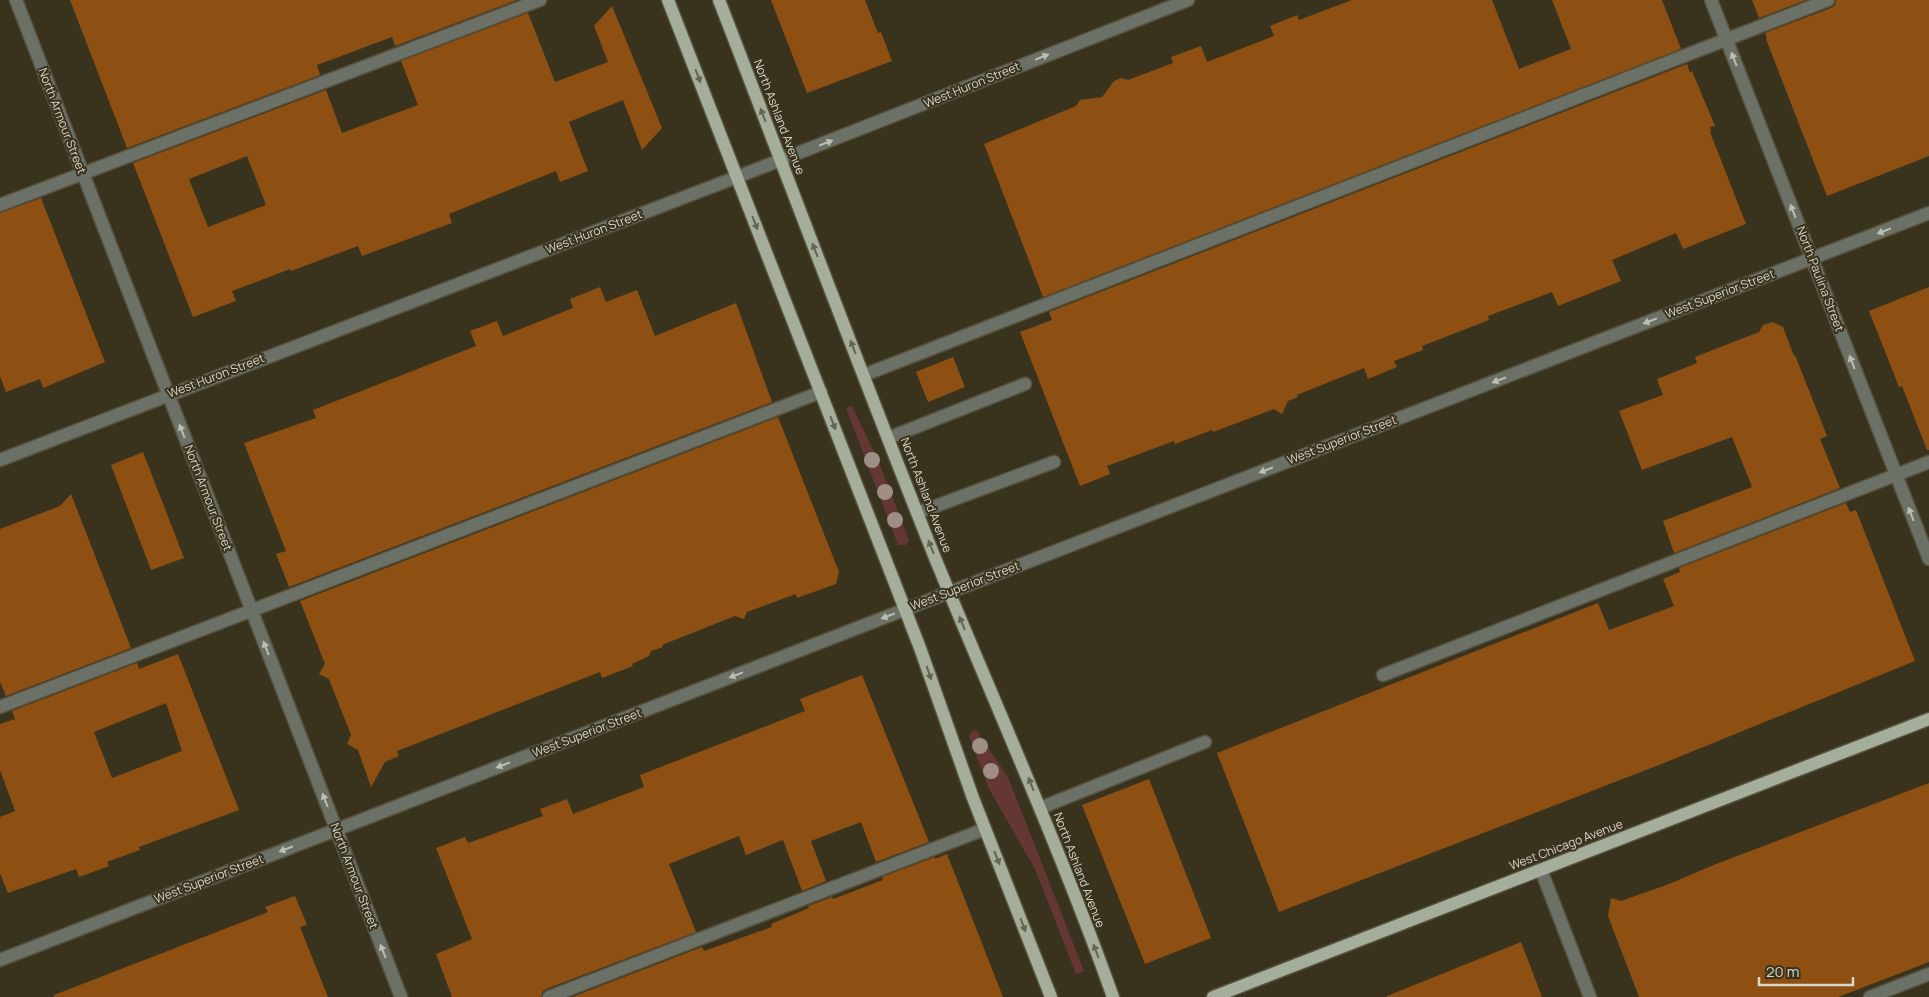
<svg xmlns="http://www.w3.org/2000/svg" width="1929" height="997" font-family="Manrope,sans-serif">
	<style>
		.green { fill: #643734 }
		.building { fill: #8d5012; fill-rule: evenodd }
		.lines { fill: none; stroke-linecap: round; stroke-linejoin: round }
		.minor-casing { stroke: #56513d; stroke-width: 15 }
		.major-casing { stroke: #56513d; stroke-width: 15 }
		.minor { stroke: #6c7168; stroke-width: 12 }
		.major { stroke: #a5ae9b; stroke-width: 12 }
		.tree { fill: #9e8e84 }
		.oneway { fill: #bfbeb2 }
		.oneway2 { fill: #646450 }
		.labels { text-anchor: middle; stroke-width: 4; stroke-linejoin: round; paint-order: stroke }
		.street-label { font-size: 12px; fill: #dbd7cb; stroke: #39331e }
	</style>
	<rect width="100%" height="100%" fill="#39331e"/>
	<g class="green">
		<path d="M852,406L880,465L909,540L906,545H898L846,408Z"/>
		<path d="M976,730L1008,777L1084,971L1076,974L1035,869L989,789L969,736L971,732Z"/>
	</g>
	<g class="building">
		<path d="M70,0H517L395,46L392,37L317,65L320,75L127,148Z"/>
		<path d="M771,0H865L878,33L881,32L892,61L807,93Z"/>
		<path d="M1352,0H1492L1519,69L1571,49L1552,0H1662L1681,49L1043,297L984,144L1076,106L1080,100L1102,97L1114,81L1121,78L1128,80L1173,63L1171,57L1201,46L1207,62L1274,36L1270,26L1297,15L1299,20Z"/>
		<path d="M1752,0H1806L1759,18Z"/>
		<path d="M1836,0H1929V156L1827,196L1766,39L1767,38L1765,33L1831,8L1835,5Z"/>
		<path d="M612,6L662,128L642,150L623,100L569,122L588,171L560,182L556,171L449,214L452,223L362,256L358,246L291,271L290,269L232,291L236,301L193,317L133,163L326,90L342,133L418,105L401,61L528,13L555,82L608,62L594,26ZM247,156L266,205L208,227L189,179Z"/>
		<path d="M1687,64L1690,73L1692,71L1715,126L1710,127L1711,131L1710,132L1746,224L1683,249L1676,233L1612,260L1621,281L1558,306L1552,292L1488,316L1489,320L1422,346L1423,350L1394,361L1397,367L1368,379L1364,368L1297,395L1298,397L1288,401L1282,414L1274,409L1213,432L1212,430L1175,444L1174,441L1107,466L1110,474L1080,486L1020,332L1052,320L1049,312Z"/>
		<path d="M41,198L105,362L43,388L40,379L6,392L0,376V213Z"/>
		<path d="M600,287L606,302L637,290L655,336L736,303L772,402L289,587L276,554L286,551L244,443L316,418L313,410L476,346L470,331L497,321L503,336L573,308L570,299Z"/>
		<path d="M1929,287V450H1927L1902,386L1899,387L1869,311Z"/>
		<path d="M1773,322L1783,327L1794,356L1795,355L1827,436L1820,439L1840,488L1674,553L1663,521L1752,487L1732,437L1642,470L1619,411L1663,395L1657,379L1697,363L1695,357L1759,332L1763,325Z"/>
		<path d="M953,357L965,387L928,402L916,372Z"/>
		<path d="M778,417L839,572L836,584L797,598L796,594L747,612L744,619L735,616L662,645L663,647L651,651L649,656L632,664L633,666L602,678L600,672L397,751L399,756L385,762L371,787L358,750L347,744L351,735L329,679L319,674L325,664L300,601Z"/>
		<path d="M143,452L184,558L151,570L111,465Z"/>
		<path d="M71,494L131,648L6,696L0,682V529L60,506Z"/>
		<path d="M1846,503L1850,512L1856,510L1915,661L1664,763L1279,912L1217,753L1598,603L1609,630L1674,606L1663,579L1680,572L1679,568Z"/>
		<path d="M178,654L239,810L139,847L140,850L107,862L109,866L79,877L76,869L8,893L0,873V817L15,811L0,770V724L15,719L12,711L137,663L139,669ZM166,703L182,751L112,778L94,732Z"/>
		<path d="M862,675L929,842L876,862L861,822L811,841L826,881L802,891L783,840L746,855L739,836L669,864L696,932L546,989L542,992L541,997H452L436,954L472,939L436,848L465,837L468,843L543,816L540,809L567,799L573,814L644,787L640,775L805,711L800,699Z"/>
		<path d="M1149,779L1211,938L1145,964L1082,805Z"/>
		<path d="M1929,783V962L1838,997H1639L1608,916L1611,898L1621,901L1669,884L1716,864Z"/>
		<path d="M947,854L1003,997H572L702,947L704,951L772,927L771,924L809,908L808,906L832,897L833,899L883,880L882,877L935,857V859Z"/>
		<path d="M295,896L307,925L300,927L328,997H54V995L268,912L265,907Z"/>
		<path d="M1521,942L1542,997H1387V996Z"/>
	</g>
	<g class="lines">
		<defs>
			<g id="minor">
				<path d="M16,0L401,997"/>
				<path d="M1711,0L1929,559"/>
				<path d="M0,205L540,0"/>
				<path d="M864,375L1828,0"/>
				<path d="M888,438L1025,384"/>
				<path d="M0,460L737,177L1188,0"/>
				<path d="M917,513L1054,462"/>
				<path d="M1383,675L1929,462"/>
				<path d="M0,707L821,392"/>
				<path d="M1040,808L1205,742"/>
				<path d="M1541,870L1590,997"/>
				<path d="M0,960L1929,213"/>
				<path d="M549,997L985,829"/>
				<path d="M1870,997L1929,974"/>
			</g>
			<g id="major">
				<path d="M668,0L920,648L973,798L1051,997"/>
				<path d="M719,0C791,186 861,373 935,558C995,704 1060,848 1113,997"/>
				<path d="M1213,997L1929,719"/>
			</g>
		</defs>
		<use href="#minor" class="minor-casing"/>
		<use href="#major" class="major-casing"/>
		<use href="#minor" class="minor"/>
		<use href="#major" class="major"/>
	</g>
	<g class="tree">
		<circle cx="872" cy="460" r="8"/>
		<circle cx="885" cy="492" r="8"/>
		<circle cx="895" cy="520" r="8"/>
		<circle cx="980" cy="746" r="8"/>
		<circle cx="991" cy="771" r="8"/>
	</g>
	<defs><path id="oneway-solid" d="M-6-.8H1V-3.2L6.5 0L1 3.2V.8H-6Z" transform="scale(1.25)"/></defs>
	<g class="oneway">
		<use href="#oneway-solid" transform="translate(1042 57) rotate(-22)"/>
		<use href="#oneway-solid" transform="translate(1734 59) rotate(-111)"/>
		<use href="#oneway-solid" transform="translate(826 143) rotate(-21)"/>
		<use href="#oneway-solid" transform="translate(1793 211) rotate(-111)"/>
		<use href="#oneway-solid" transform="translate(1884 231) rotate(159)"/>
		<use href="#oneway-solid" transform="translate(1650 321) rotate(159)"/>
		<use href="#oneway-solid" transform="translate(1852 362) rotate(-111)"/>
		<use href="#oneway-solid" transform="translate(1499 380) rotate(159)"/>
		<use href="#oneway-solid" transform="translate(182 431) rotate(-111)"/>
		<use href="#oneway-solid" transform="translate(1266 470) rotate(159)"/>
		<use href="#oneway-solid" transform="translate(1911 514) rotate(-111)"/>
		<use href="#oneway-solid" transform="translate(888 616) rotate(159)"/>
		<use href="#oneway-solid" transform="translate(266 648) rotate(-111)"/>
		<use href="#oneway-solid" transform="translate(736 675) rotate(159)"/>
		<use href="#oneway-solid" transform="translate(503 765) rotate(159)"/>
		<use href="#oneway-solid" transform="translate(325 800) rotate(-111)"/>
		<use href="#oneway-solid" transform="translate(286 849) rotate(159)"/>
		<use href="#oneway-solid" transform="translate(383 951) rotate(-111)"/>
	</g>
	<g class="oneway2">
		<use href="#oneway-solid" transform="translate(698 76) rotate(69)"/>
		<use href="#oneway-solid" transform="translate(763 115) rotate(-111)"/>
		<use href="#oneway-solid" transform="translate(755 223) rotate(69)"/>
		<use href="#oneway-solid" transform="translate(815 250) rotate(-111)"/>
		<use href="#oneway-solid" transform="translate(853 347) rotate(-111)"/>
		<use href="#oneway-solid" transform="translate(833 423) rotate(69)"/>
		<use href="#oneway-solid" transform="translate(931 547) rotate(-112)"/>
		<use href="#oneway-solid" transform="translate(962 623) rotate(-112)"/>
		<use href="#oneway-solid" transform="translate(929 673) rotate(71)"/>
		<use href="#oneway-solid" transform="translate(1031 784) rotate(-111)"/>
		<use href="#oneway-solid" transform="translate(997 858) rotate(68)"/>
		<use href="#oneway-solid" transform="translate(1023 925) rotate(69)"/>
		<use href="#oneway-solid" transform="translate(1096 951) rotate(-111)"/>
	</g>
	<g class="labels">
		<g class="street-label">
			<text transform="translate(972 85) rotate(-22)" y="4">West Huron Street</text>
			<text transform="translate(779 117) rotate(69)" y="4">North Ashland Avenue</text>
			<text transform="translate(62 121) rotate(69)" y="4">North Armour Street</text>
			<text transform="translate(594 232) rotate(-21)" y="4">West Huron Street</text>
			<text transform="translate(1820 279) rotate(69)" y="4">North Paulina Street</text>
			<text transform="translate(1720 294) rotate(-21)" y="4">West Superior Street</text>
			<text transform="translate(216 376) rotate(-21)" y="4">West Huron Street</text>
			<text transform="translate(1342 440) rotate(-21)" y="4">West Superior Street</text>
			<text transform="translate(926 495) rotate(69)" y="4">North Ashland Avenue</text>
			<text transform="translate(208 498) rotate(69)" y="4">North Armour Street</text>
			<text transform="translate(965 586) rotate(-21)" y="4">West Superior Street</text>
			<text transform="translate(587 733) rotate(-21)" y="4">West Superior Street</text>
			<text transform="translate(1566 845) rotate(-21)" y="4">West Chicago Avenue</text>
			<text transform="translate(1079 870) rotate(69)" y="4">North Ashland Avenue</text>
			<text transform="translate(354 876) rotate(69)" y="4">North Armour Street</text>
			<text transform="translate(209 879) rotate(-21)" y="4">West Superior Street</text>
		</g>
	</g>
	<path d="M1759 977v8h94v-8" fill="none" stroke="#dbd7cb" stroke-width="2.5"/>
	<text x="1766" y="977" font-size="15" fill="#dbd7cb" stroke="#39331e" stroke-width="4" paint-order="stroke">20 m</text>
</svg>
